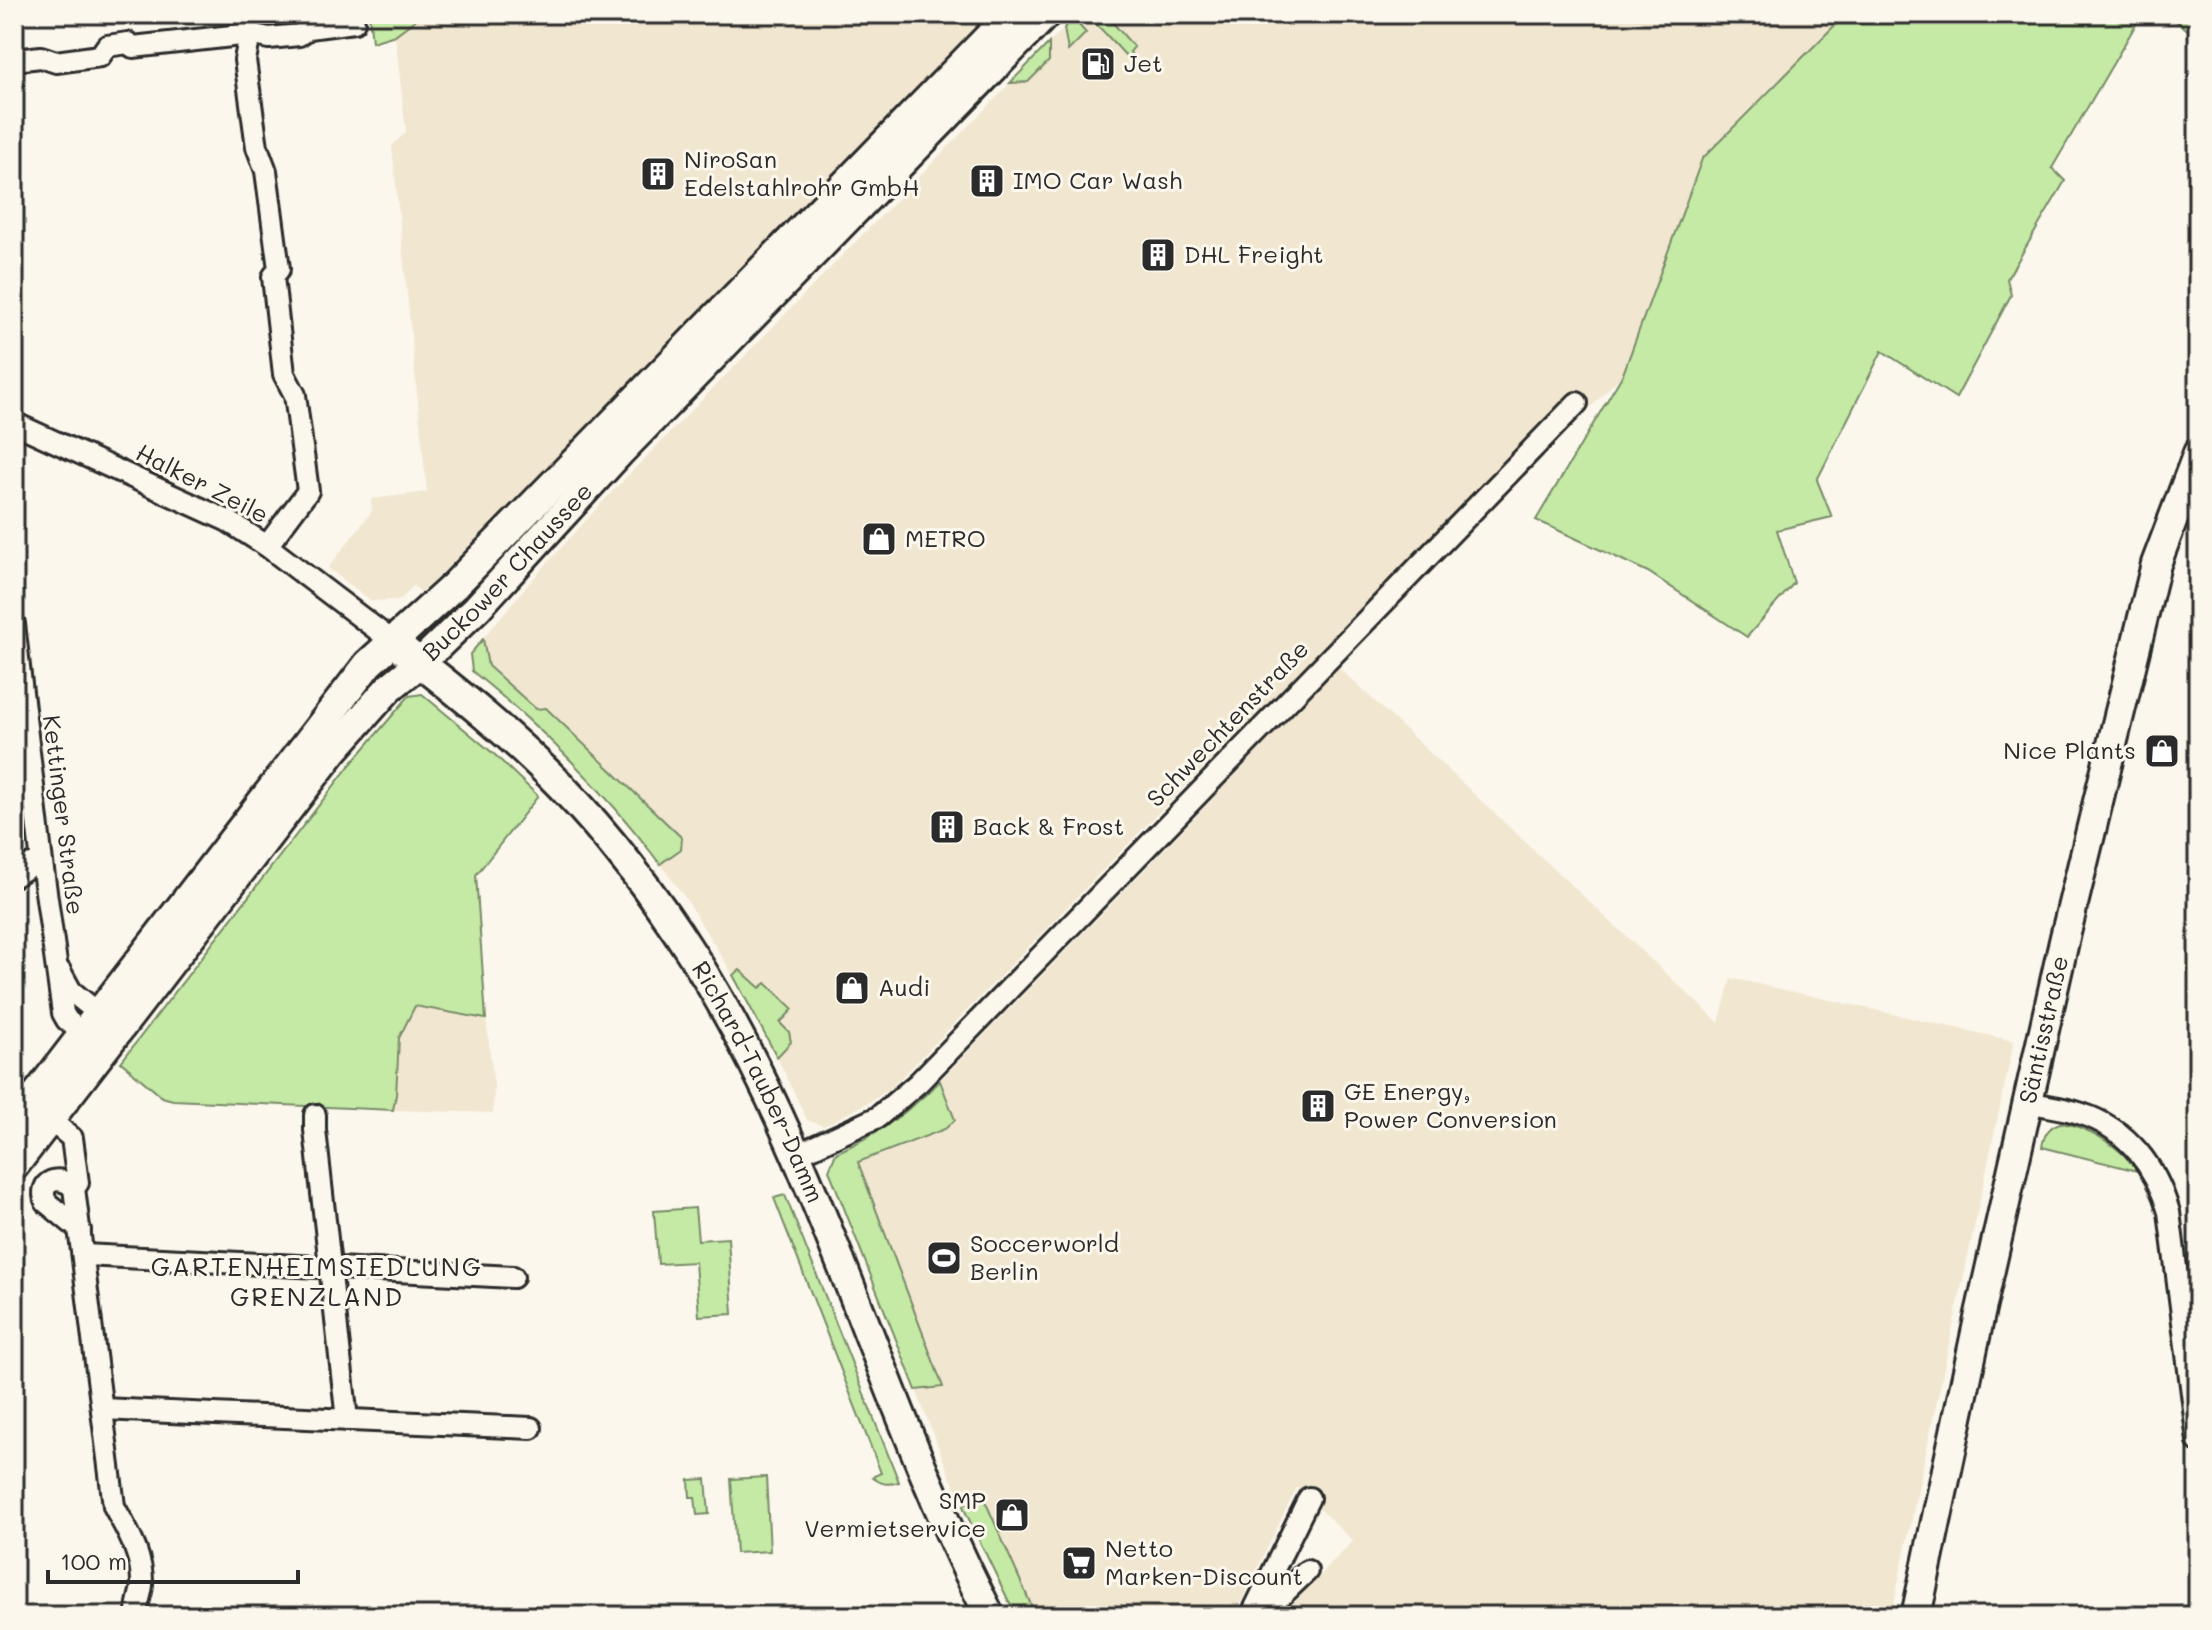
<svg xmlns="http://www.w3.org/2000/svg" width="2212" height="1630" font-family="Mali,sans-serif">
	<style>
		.built { fill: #f1e6d0 }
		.green { fill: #c4eaa5; stroke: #788a68; stroke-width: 2 }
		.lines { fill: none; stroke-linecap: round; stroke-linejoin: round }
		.street-casing { stroke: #2b2b2b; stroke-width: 26 }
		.secondary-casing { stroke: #2b2b2b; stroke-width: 34 }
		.street { stroke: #fbf7ec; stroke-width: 20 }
		.secondary { stroke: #fbf7ec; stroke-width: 28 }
		.labels { text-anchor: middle; stroke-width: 6; stroke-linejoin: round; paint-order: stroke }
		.poi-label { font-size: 24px; fill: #2b2b2b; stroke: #fbf7ec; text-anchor: start }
		.street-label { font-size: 24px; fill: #2b2b2b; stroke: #fbf7ec }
		.neighbourhood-label { font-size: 26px; letter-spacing: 2px; fill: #2b2b2b; stroke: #fbf7ec }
	</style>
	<rect width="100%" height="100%" fill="#fbf7ec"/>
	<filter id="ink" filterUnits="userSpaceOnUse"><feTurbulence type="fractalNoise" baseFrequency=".0125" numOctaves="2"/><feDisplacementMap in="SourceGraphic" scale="16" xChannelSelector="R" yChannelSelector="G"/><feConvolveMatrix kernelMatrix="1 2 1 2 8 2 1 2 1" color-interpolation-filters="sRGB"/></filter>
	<g filter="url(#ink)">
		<g class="built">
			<path d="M424,14H994L438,577L421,592L413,586L400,600L371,601L328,568L372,511L371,499L427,492L392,146L406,132L395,35Z"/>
			<path d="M1077,14H1846L1702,159L1623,374L1444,558L1427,544L1169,802L910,1069L889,1089L871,1101L824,1126L807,1120L777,1057L733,975L686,899L636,831L601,791L540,729L472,671L470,654L524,589L609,495L1069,23H1076L1072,18Z"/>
			<path d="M1338,667L1719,1023L1731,978L2014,1041L1891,1616H1281L1353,1541L1297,1487L1234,1616H1016L995,1575L949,1474L829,1170L836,1153L881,1131L925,1096L1184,829Z"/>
			<path d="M415,1006L486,1019L494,1086L493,1113L393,1110L396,1095L399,1038Z"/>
		</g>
		<g class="green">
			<path d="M369,14H423L395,35L372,42Z"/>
			<path d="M1087,14H1109L1107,16L1134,47L1130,52L1132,56L1129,59Z"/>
			<path d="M1846,14H2142L2052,168L2065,181L2007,279L2011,295L1956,398L1882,351L1817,480L1832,517L1777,530L1794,583L1747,637L1648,572L1536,520L1623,374L1702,159Z"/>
			<path d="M2167,14H2198V38Z"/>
			<path d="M1069,23L1078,24L1086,33L1068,51L1064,28Z"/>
			<path d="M1049,43V61L1028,82L1010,83Z"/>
			<path d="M483,639L488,666L536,709L546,708L682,838L681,849L660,864C606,791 542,728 472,671L470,654Z"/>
			<path d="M422,694L494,754L538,796L476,875L486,1019L415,1006L399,1038L396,1095L393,1110L173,1100L162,1097L121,1062L350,765L409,696Z"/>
			<path d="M740,970L760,988L766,983L793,1009L780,1023L789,1032L791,1042L777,1057L733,975Z"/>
			<path d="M940,1081L955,1120L945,1129L858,1162L943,1387L916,1390L829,1170L836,1153C876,1135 909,1112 940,1081Z"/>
			<path d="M2060,1123C2088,1126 2122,1147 2137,1171L2042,1147C2044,1135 2048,1127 2060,1123Z"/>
			<path d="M785,1195L899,1482C888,1485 882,1485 872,1477L881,1473L774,1198Z"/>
			<path d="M695,1208L698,1240L728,1238L733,1314L699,1316L695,1262L658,1264L654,1211Z"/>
			<path d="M766,1477L770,1551L736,1553L731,1479Z"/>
			<path d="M706,1479L709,1514L697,1515L695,1497H690L689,1480Z"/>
			<path d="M982,1494L1036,1616H1016L965,1511L963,1506Z"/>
		</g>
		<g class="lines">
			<defs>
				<g id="street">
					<path d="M247,14L250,34L245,60L257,147L266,171L279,269L273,277L284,374L295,395L308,491L267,546"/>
					<path d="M14,60L41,57L56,62L100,56L107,46L128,43L133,47L250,34L269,38L299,35L309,28L354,22"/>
					<path d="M14,423L228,521L267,546L392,641"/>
					<path d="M14,624L42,863L63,1013L67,1020L91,1041"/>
					<path d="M14,876L31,865L42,863"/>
					<path d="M60,971L71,991L109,1022"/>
					<path d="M2027,1102C2045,1106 2065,1108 2082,1114C2128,1129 2156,1167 2169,1212L2198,1441"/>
					<path d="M315,1115V1130L347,1420"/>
					<path d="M50,1120L72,1138L78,1183L74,1188L114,1506C127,1531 143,1555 142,1585C141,1596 136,1604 137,1616"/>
					<path d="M796,1155L878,1117L918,1083L1577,403"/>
					<path d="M74,1188C60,1173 37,1181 46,1202L80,1230"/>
					<path d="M84,1255L513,1277"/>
					<path d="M102,1409L531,1428"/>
					<path d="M1251,1616L1309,1498"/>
					<path d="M1260,1616L1307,1571"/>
				</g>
				<g id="secondary">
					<path id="s1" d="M405,651C459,693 512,736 560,785C610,837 655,896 693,956C822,1160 880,1402 990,1616"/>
					<path d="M14,1124L368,664L454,586L1011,14"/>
					<path id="s2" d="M14,1166L333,751L389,688L420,663L477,608L619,453L1046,14"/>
					<path id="s3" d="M1916,1616L1980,1314L2065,937L2156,564L2198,453"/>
				</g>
			</defs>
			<use href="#street" class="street-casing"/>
			<use href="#secondary" class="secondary-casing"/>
			<use href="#street" class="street"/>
			<use href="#secondary" class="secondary"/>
		</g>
	</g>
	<defs>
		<symbol id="fuel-square" viewBox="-11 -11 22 22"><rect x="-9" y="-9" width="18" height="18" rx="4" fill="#2b2b2b" stroke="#fbf7ec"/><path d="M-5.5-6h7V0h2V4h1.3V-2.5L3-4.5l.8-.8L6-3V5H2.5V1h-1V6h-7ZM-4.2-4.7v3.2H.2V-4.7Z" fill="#fff"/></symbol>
		<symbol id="building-square" viewBox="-11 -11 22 22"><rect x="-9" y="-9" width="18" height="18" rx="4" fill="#2b2b2b" stroke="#fbf7ec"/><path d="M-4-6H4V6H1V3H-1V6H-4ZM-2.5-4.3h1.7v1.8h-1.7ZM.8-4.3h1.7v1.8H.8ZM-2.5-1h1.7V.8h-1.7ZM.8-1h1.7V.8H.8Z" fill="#fff"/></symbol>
		<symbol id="shop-square" viewBox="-11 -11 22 22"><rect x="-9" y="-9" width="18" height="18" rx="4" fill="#2b2b2b" stroke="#fbf7ec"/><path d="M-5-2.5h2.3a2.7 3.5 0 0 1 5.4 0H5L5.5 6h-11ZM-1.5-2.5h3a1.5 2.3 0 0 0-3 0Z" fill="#fff"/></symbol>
		<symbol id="stadium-square" viewBox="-11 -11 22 22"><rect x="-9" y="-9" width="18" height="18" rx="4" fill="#2b2b2b" stroke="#fbf7ec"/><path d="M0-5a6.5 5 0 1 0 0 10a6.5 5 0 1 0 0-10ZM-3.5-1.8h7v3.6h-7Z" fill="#fff"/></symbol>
		<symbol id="supermarket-square" viewBox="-11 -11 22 22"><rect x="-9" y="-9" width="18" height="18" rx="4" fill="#2b2b2b" stroke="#fbf7ec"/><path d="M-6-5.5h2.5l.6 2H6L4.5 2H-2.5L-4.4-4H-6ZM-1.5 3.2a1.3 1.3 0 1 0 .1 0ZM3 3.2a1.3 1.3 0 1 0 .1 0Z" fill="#fff"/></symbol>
	</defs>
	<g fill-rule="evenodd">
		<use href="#fuel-square" x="1078" y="44" width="40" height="40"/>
		<use href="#building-square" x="638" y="154" width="40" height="40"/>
		<use href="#building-square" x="967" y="161" width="40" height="40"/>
		<use href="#building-square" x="1138" y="235" width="40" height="40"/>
		<use href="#shop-square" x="859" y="519" width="40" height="40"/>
		<use href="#shop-square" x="2142" y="731" width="40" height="40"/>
		<use href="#building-square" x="927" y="807" width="40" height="40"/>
		<use href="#shop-square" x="832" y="968" width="40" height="40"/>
		<use href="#building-square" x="1298" y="1086" width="40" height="40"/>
		<use href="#stadium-square" x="924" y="1238" width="40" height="40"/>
		<use href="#shop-square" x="992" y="1495" width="40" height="40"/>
		<use href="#supermarket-square" x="1059" y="1543" width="40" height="40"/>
	</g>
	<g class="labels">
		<g class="poi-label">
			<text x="1124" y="72">Jet</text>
			<text x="684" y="168">NiroSan<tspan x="684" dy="28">Edelstahlrohr GmbH</tspan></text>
			<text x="1013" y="189">IMO Car Wash</text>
			<text x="1184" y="263">DHL Freight</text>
			<text x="905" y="547">METRO</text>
			<text x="2136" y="759" text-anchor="end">Nice Plants</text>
			<text x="973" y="835">Back &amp; Frost</text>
			<text x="878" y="996">Audi</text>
			<text x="1344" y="1100">GE Energy,<tspan x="1344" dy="28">Power Conversion</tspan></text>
			<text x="970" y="1252">Soccerworld<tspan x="970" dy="28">Berlin</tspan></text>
			<text x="986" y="1509" text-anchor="end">SMP<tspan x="986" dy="28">Vermietservice</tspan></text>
			<text x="1105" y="1557">Netto<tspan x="1105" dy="28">Marken-Discount</tspan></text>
		</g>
		<g class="street-label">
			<text transform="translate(202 484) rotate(27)" y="8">Halker Zeile</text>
			<text dy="8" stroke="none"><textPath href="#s2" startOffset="774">Buckower Chaussee</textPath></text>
			<text transform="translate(1228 724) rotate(-46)" y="8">Schwechtenstraße</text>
			<text transform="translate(63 815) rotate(83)" y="8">Kettinger Straße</text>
			<text dy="8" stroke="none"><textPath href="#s3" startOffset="600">Säntisstraße</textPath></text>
			<text dy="8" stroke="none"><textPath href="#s1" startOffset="564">Richard-Tauber-Damm</textPath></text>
		</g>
		<g class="neighbourhood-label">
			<text x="317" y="1276">GARTENHEIMSIEDLUNG<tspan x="317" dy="30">GRENZLAND</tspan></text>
		</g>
	</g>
	<rect width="2212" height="1630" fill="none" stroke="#fbf7ec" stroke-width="48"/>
	<rect x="24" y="24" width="2164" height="1582" fill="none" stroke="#2b2b2b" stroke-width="3" filter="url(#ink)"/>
	<path d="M48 1570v12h250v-12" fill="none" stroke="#2b2b2b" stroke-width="4"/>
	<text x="60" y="1570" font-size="24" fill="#2b2b2b" stroke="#fbf7ec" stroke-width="6" paint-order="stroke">100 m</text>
</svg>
